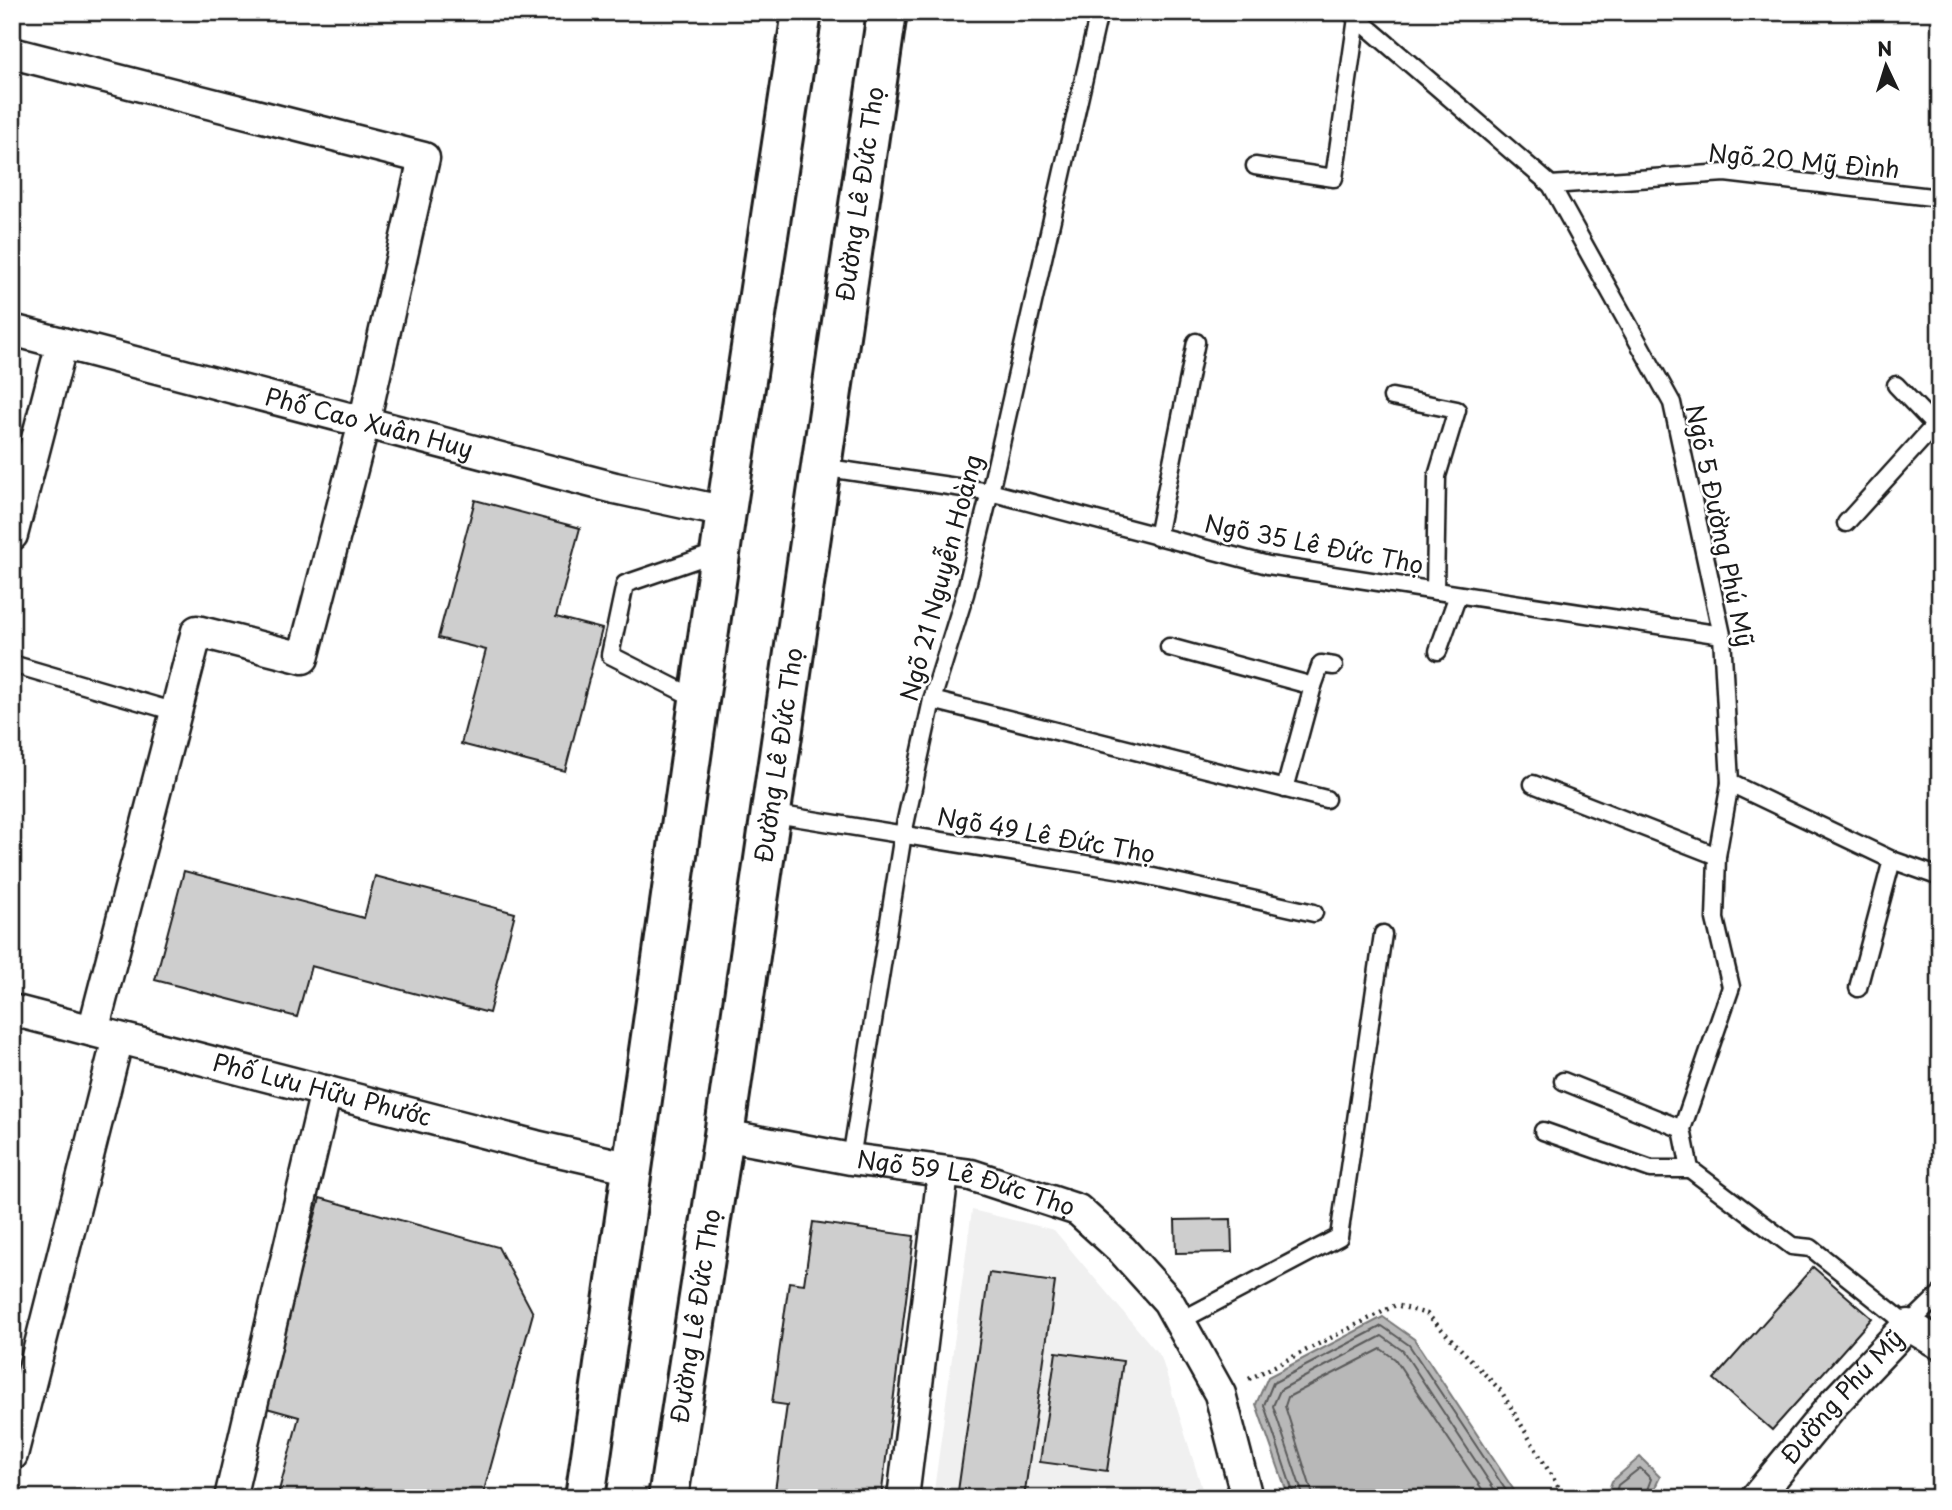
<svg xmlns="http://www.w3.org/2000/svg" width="1952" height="1510" font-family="'Playpen Sans',sans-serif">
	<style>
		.built { fill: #f0f0f0 }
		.water { fill: #b8b8b8; stroke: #7a7a7a; stroke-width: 2 }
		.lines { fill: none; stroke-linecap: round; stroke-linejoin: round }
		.shore { stroke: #5a5a5a; stroke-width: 2 }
		.building { fill: #cecece; stroke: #1c1c1c; stroke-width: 2 }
		.service-casing { stroke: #1c1c1c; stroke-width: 21 }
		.minor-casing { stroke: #1c1c1c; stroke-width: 35 }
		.secondary-casing { stroke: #1c1c1c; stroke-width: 44 }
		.path { stroke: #1c1c1c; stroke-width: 4.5; stroke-dasharray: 2 5; stroke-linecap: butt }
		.service { stroke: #fff; stroke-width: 16 }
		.minor { stroke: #fff; stroke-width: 30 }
		.secondary { stroke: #fff; stroke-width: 38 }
		.labels { text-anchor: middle; stroke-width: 5; stroke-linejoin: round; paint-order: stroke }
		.street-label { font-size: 24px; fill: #1c1c1c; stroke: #fff }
	</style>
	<rect width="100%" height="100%" fill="#fff"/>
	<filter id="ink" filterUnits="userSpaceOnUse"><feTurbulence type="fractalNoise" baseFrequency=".0143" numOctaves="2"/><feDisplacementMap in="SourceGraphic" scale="14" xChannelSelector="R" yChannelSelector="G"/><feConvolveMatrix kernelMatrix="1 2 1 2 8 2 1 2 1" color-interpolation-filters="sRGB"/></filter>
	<g filter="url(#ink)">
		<path class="built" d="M972,1210L1054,1230L1161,1357L1205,1498H933Z"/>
		<g class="water">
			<path d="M1383,1317L1414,1339L1519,1498H1289L1256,1404L1268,1377Z"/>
			<path d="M1640,1457L1660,1477L1650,1498H1606L1612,1481Z"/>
		</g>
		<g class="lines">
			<g class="shore">
				<path d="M1295,1498L1264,1405L1273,1383L1382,1326L1409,1345L1511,1498"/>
				<path d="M1304,1498L1273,1406L1280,1390L1382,1336L1403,1351L1500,1498"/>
				<path d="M1314,1498L1285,1406L1288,1397L1381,1349L1395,1359L1488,1498"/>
				<path d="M1614,1498L1618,1485L1640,1468L1651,1479L1644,1498"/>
			</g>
		</g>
		<g class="building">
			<path d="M475,500L580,528L556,617L602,629L565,771L461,744L486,650L438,638Z"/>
			<path d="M184,871L364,918L375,876L515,913L489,1013L311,966L297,1017L155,980Z"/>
			<path d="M320,1198L498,1247L533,1313L482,1498H393L365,1488L363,1498H277L299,1417L263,1407Z"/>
			<path d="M1231,1219L1232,1252L1176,1253L1175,1220Z"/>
			<path d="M813,1222L914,1236L881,1498H774L787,1405L772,1403L789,1282L804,1284Z"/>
			<path d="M1813,1267L1872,1318L1772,1430L1714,1379Z"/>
			<path d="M989,1273L1055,1282L1024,1498H957Z"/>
			<path d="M1056,1352L1123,1361L1107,1471L1040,1462Z"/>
		</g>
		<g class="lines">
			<defs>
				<g id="service">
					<path d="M1350,12L1551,185L1672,403L1722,635L1730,783L1717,856L1715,919L1731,987L1682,1129L1690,1169L1792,1246L1811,1248L1908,1325L1940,1294"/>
					<path d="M1255,166L1334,178L1357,18"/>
					<path d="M1551,185L1725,173L1940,198"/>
					<path d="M1896,385L1940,431"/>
					<path d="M1392,397L1457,410L1437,476L1435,591"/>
					<path d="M821,467L990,492L1268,565L1722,635"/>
					<path d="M1846,523L1934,426"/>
					<path d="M1157,537L1196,342"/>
					<path d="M1169,647L1313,686L1285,789"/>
					<path d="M1438,651L1458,595"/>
					<path d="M12,664L176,712"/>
					<path d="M1313,686L1321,664L1334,666"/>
					<path d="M699,700L610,655L625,584L718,552"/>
					<path d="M932,700L1326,799"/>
					<path d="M1730,783L1892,860L1940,877"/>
					<path d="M1533,784L1717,856"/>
					<path d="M769,813L1122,870L1314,913"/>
					<path d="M1858,988L1892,860"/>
					<path d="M1563,1081L1682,1129"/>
					<path d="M1543,1131L1651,1169H1690"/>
					<path d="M851,1159L903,834L932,700L965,594L990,492L1099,12"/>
					<path d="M1180,1321L1339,1237L1383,934"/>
				</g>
				<g id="minor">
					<path d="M12,53L424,158L364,423L303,658L197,631L93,1031"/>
					<path id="s1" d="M12,330L615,488L726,512"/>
					<path d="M12,535L62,343"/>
					<path id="s2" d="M12,1010L536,1146L632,1168"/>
					<path id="s3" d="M724,1135L851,1159L971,1175L1078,1210L1122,1250L1168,1301L1220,1394L1247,1498"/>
					<path d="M12,1455L118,1038"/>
					<path d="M230,1498L326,1091"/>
					<path d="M903,1498L943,1173"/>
					<path id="s4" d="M1756,1498L1835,1402L1908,1325L1940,1344"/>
				</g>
				<g id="secondary">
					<path d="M585,1498L726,512L802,12"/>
					<path id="s5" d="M668,1498L724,1135L887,12"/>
				</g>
			</defs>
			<use href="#service" class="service-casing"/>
			<use href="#minor" class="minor-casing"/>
			<use href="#secondary" class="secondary-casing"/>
			<path class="path" d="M1249,1379L1396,1305L1427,1314L1501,1391L1565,1498"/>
			<use href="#service" class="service"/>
			<use href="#minor" class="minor"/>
			<use href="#secondary" class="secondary"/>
		</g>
	</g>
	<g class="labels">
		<g class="street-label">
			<text transform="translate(1804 162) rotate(5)" y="8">Ngõ 20 Mỹ Đình</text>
			<text dy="8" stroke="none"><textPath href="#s5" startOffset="1318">Đường Lê Đức Thọ</textPath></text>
			<text dy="8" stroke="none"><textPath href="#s1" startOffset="369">Phố Cao Xuân Huy</textPath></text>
			<text transform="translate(1719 526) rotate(78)" y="8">Ngõ 5 Đường Phú Mỹ</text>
			<text transform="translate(1314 545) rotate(11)" y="8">Ngõ 35 Lê Đức Thọ</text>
			<text transform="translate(942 578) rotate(-75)" y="8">Ngõ 21 Nguyễn Hoàng</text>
			<text dy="8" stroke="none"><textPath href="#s5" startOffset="751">Đường Lê Đức Thọ</textPath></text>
			<text transform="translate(1046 836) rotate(10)" y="8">Ngõ 49 Lê Đức Thọ</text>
			<text dy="8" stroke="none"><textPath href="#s2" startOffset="320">Phố Lưu Hữu Phước</textPath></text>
			<text dy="8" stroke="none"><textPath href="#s3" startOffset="247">Ngõ 59 Lê Đức Thọ</textPath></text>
			<text dy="8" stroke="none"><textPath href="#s5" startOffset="184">Đường Lê Đức Thọ</textPath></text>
			<text dy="8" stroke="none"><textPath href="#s4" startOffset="133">Đường Phú Mỹ</textPath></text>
		</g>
	</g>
	<rect width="1952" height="1510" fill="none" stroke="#fff" stroke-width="42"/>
	<rect x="21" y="21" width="1910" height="1468" fill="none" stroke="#1c1c1c" stroke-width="2.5" filter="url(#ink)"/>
	<g transform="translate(1886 66) rotate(356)" stroke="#ffffff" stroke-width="5" paint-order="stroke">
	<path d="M0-5L12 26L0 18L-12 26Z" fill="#1c1c1c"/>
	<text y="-10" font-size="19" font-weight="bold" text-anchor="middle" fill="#1c1c1c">N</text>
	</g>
</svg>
